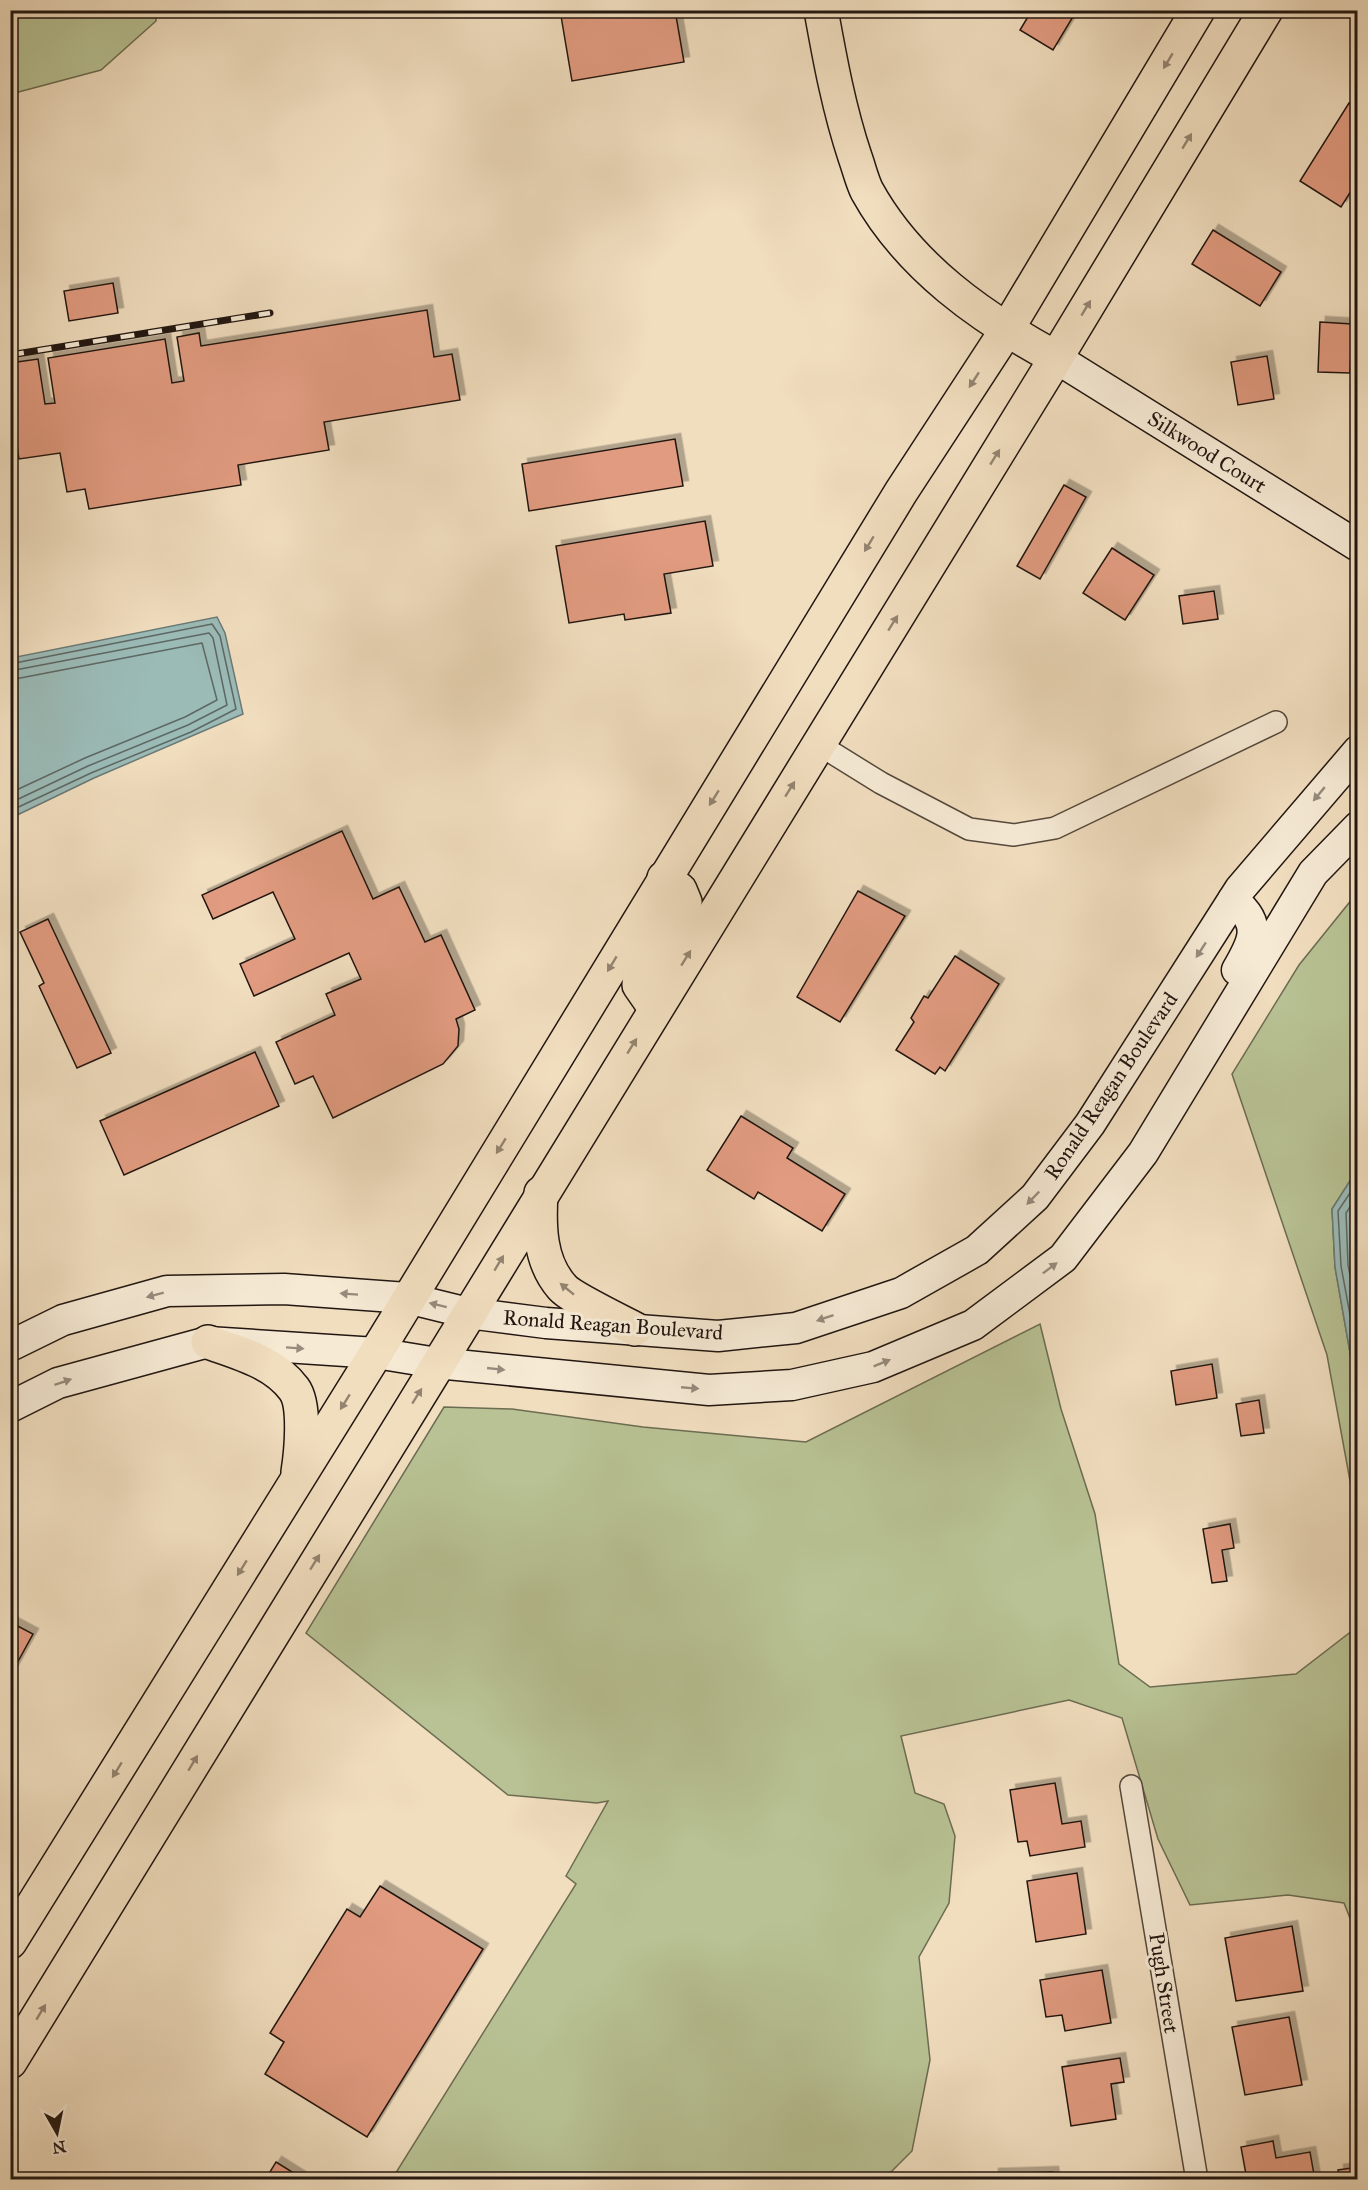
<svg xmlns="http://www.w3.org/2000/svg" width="1368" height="2190" font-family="'IM FELL Great Primer',serif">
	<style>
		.green { fill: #b8c294; stroke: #6c6c52; stroke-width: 1.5 }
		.water { fill: #9bbbb7; stroke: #6a7975; stroke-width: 1.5 }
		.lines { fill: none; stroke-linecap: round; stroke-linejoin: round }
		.shore { stroke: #5e6864; stroke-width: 1.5 }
		.building { fill: #e19b80; stroke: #211611; stroke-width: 1.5; filter: url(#shadow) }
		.minor-casing { stroke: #55483c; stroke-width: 24 }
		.secondary-casing { stroke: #211611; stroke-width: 33 }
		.primary-casing { stroke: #211611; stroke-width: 36 }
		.minor { stroke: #f6ead5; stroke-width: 21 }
		.secondary { stroke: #f6ead5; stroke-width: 30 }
		.primary { stroke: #f1debf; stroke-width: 33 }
		.rail-casing { stroke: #211611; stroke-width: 7 }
		.rail { stroke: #f6ead5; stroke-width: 4.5; stroke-dasharray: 14; stroke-linecap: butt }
		.oneway { fill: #938471 }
		.oneway2 { fill: #968b7d }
		.labels { text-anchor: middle; stroke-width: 6; stroke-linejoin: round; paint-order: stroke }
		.street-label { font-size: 21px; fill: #211611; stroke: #f6ead5 }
	</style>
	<defs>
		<filter id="shadow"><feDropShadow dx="5.5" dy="-5.5" stdDeviation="0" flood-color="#0004"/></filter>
	</defs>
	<rect width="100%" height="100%" fill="#f1debf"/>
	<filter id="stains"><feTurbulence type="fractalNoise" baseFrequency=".00333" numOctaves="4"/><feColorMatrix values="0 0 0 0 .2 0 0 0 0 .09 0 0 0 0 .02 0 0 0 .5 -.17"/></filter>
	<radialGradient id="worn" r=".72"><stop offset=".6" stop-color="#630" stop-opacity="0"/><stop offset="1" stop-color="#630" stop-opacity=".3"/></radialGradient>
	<g class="green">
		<path d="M11,10L156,11V21L101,70L11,94Z"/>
		<path d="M1357,893V1170L1332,1209L1335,1267L1357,1392V1519L1327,1355L1232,1074L1299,965Z"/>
		<path d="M1040,1324L1061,1409L1095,1514L1119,1664L1150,1687L1296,1674L1357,1627V1936L1344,1903L1288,1895L1190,1905L1158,1839L1122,1718L1069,1700L901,1736L915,1793L944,1804L955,1836L949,1903L919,1957L930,2060L912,2151L884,2179H392L576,1884L566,1876L608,1801L597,1803L508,1795L306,1633L444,1407L512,1409L643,1427L806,1442Z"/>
	</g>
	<g class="water">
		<path d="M217,617L225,633L243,714L94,778L11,818V658Z"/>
		<path d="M1357,1170V1392L1335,1267L1332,1209Z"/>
	</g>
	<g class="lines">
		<g class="shore">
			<path d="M10,664L212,624L220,636L236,709L191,732L91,773L10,811"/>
			<path d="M10,671L209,633L213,638L227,705L188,725L88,766L10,803"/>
			<path d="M10,680L202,643L217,700L185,717L85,758L10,793"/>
			<path d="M1358,1181L1338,1211L1341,1266L1358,1358"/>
			<path d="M1358,1195L1346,1213L1348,1265L1358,1316"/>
		</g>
	</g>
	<g class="building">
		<path d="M560,10H675L684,62L572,81Z"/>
		<path d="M1032,10H1077L1053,50L1020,30Z"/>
		<path d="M1349,103L1358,108V180L1341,207L1300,181Z"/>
		<path d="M1213,230L1281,272L1260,306L1192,264Z"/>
		<path d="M113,283L118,313L69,321L64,291Z"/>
		<path d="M427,310L434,357L452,354L460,400L324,422L329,450L238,465L241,485L89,509L85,489L67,492L60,453L19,459L14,428H10V363L38,359L45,404L55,403L48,358L165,339L172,383L184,381L177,337L199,333L201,346Z"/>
		<path d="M1320,322L1352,324L1350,373L1318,372Z"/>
		<path d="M1267,356L1274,399L1238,405L1231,362Z"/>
		<path d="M675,439L683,486L529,511L522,464Z"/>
		<path d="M1064,485L1086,497L1040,579L1017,566Z"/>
		<path d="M705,521L713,566L664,574L671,613L625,620L624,614L569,623L556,546Z"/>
		<path d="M1112,548L1154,575L1125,620L1083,593Z"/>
		<path d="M1214,591L1218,619L1183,624L1179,596Z"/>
		<path d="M342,831L373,899L399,887L425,942L441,935L475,1010L456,1019L459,1029L458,1046L443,1064L333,1118L313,1076L295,1084L276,1042L335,1015L326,994L361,979L349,953L254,996L240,964L295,939L273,892L213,919L202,895Z"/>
		<path d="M858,891L905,916L840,1022L797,997Z"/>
		<path d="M48,919L111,1053L77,1068L39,986L44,983L20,932Z"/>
		<path d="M955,956L999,984L945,1071L940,1067L935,1074L896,1050L914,1022L911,1018L924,996L928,998Z"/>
		<path d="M255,1052L279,1106L124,1175L100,1121Z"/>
		<path d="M741,1116L793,1148L787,1158L845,1194L822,1231L758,1192L754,1199L707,1170Z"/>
		<path d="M1212,1364L1217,1398L1176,1405L1171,1371Z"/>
		<path d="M1259,1400L1264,1433L1241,1436L1236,1404Z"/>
		<path d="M1230,1524L1234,1548L1222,1550L1227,1581L1212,1583L1203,1529Z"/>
		<path d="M10,1622L33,1634L10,1676Z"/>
		<path d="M1055,1783L1062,1824L1081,1821L1085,1847L1030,1856L1027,1841L1018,1842L1010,1790Z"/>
		<path d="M1077,1873L1086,1934L1036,1942L1027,1881Z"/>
		<path d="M380,1886L483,1949L367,2137L265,2074L284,2042L270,2033L347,1909L360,1917Z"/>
		<path d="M1292,1926L1303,1991L1236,2001L1225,1938Z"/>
		<path d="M1102,1970L1111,2023L1065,2031L1062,2015L1046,2017L1040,1980Z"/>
		<path d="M1289,2017L1302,2085L1245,2095L1232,2027Z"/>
		<path d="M1120,2058L1124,2082L1111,2084L1116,2119L1071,2126L1062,2067Z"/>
		<path d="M1273,2141L1276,2158L1310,2152L1315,2180H1247L1241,2147Z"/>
		<path d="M276,2162L305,2180H265Z"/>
		<path d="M1358,2167V2180H1339L1338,2170Z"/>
		<path d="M1053,2172L1054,2180H993V2174Z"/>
	</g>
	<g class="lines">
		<defs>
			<g id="minor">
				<path d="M818,744L881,783L969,829L1014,835L1055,828L1276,722"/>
				<path d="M1131,1786L1197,2180"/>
			</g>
			<g id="secondary">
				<path d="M1056,358L1358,546"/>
				<path d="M1233,900C1263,924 1254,941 1237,970"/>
				<path d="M10,1346L63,1320L167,1291L284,1289L407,1298L468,1313L546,1323L718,1336L796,1328L901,1293L977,1250L1035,1197L1090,1124L1240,889L1358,751"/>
				<path d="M10,1407L58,1383L208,1342L376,1353L437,1363L709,1390L792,1385L873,1367L973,1325L1063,1258L1143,1153L1313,873L1358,827"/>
			</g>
			<g id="primary">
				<path d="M821,10C830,60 839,109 855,157C859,168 862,181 867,191C909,267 982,318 1056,358"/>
				<path d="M655,1008L639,985L640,975L685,902L680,890L664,878"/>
				<path d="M541,1193C539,1225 539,1261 562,1287C570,1297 620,1321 635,1329"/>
				<path d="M208,1342C239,1353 274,1362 294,1389C306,1405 301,1453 298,1472"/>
				<path d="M10,1942L376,1353L901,492L1006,331L1198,10"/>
				<path d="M10,2062L1056,358L1266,10"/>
			</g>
		</defs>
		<use href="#minor" class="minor-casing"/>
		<use href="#secondary" class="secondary-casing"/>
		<use href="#primary" class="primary-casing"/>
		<use href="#minor" class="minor"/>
		<use href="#secondary" class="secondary"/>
		<use href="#primary" class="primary"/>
		<defs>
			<path id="rail" d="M10,355L270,313"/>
		</defs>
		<use href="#rail" class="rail-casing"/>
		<use href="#rail" class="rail"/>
	</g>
	<defs><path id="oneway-solid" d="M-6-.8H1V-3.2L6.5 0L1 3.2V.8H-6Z" transform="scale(1.5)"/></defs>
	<g class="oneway">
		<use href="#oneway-solid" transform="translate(1168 61) rotate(121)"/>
		<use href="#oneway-solid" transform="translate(1187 141) rotate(-59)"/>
		<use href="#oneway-solid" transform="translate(1086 308) rotate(-59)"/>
		<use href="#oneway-solid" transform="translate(974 380) rotate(123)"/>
		<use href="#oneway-solid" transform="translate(995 457) rotate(-58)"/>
		<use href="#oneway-solid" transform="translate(869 544) rotate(121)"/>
		<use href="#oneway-solid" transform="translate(893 623) rotate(-58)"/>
		<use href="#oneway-solid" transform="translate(790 789) rotate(-58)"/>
		<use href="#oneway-solid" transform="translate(714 798) rotate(122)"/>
		<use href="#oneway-solid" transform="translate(686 958) rotate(-58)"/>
		<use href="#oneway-solid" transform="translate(612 964) rotate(121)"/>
		<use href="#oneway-solid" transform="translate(632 1046) rotate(-58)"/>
		<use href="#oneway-solid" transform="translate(501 1146) rotate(122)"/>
		<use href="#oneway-solid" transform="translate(499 1263) rotate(-59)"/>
		<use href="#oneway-solid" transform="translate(567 1289) rotate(-141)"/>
		<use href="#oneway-solid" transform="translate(417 1396) rotate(-58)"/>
		<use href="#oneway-solid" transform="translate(345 1402) rotate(122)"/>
		<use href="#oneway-solid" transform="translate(315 1562) rotate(-58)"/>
		<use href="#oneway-solid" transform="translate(242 1568) rotate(122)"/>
		<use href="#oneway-solid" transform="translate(193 1763) rotate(-59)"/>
		<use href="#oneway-solid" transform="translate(117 1770) rotate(122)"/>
		<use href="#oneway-solid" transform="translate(41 2012) rotate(-59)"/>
	</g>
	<g class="oneway2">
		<use href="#oneway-solid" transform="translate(1319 794) rotate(130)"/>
		<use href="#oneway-solid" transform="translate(1201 950) rotate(123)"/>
		<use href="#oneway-solid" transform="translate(1033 1198) rotate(134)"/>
		<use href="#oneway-solid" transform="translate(1050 1268) rotate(-37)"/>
		<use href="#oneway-solid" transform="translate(349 1294) rotate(-176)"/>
		<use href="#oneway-solid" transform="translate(155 1295) rotate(165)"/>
		<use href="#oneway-solid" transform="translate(438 1305) rotate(-166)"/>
		<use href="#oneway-solid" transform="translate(825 1318) rotate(161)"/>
		<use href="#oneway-solid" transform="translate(295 1348) rotate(4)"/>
		<use href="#oneway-solid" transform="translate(882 1363) rotate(-22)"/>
		<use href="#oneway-solid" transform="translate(496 1369) rotate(6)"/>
		<use href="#oneway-solid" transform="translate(63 1382) rotate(-19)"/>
		<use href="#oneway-solid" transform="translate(690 1388) rotate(5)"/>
	</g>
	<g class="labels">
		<g class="street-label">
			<text transform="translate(1207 452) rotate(32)" y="7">Silkwood Court</text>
			<text transform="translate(1111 1086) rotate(-56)" y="7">Ronald Reagan Boulevard</text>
			<text transform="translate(613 1325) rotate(4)" y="7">Ronald Reagan Boulevard</text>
			<text transform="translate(1164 1983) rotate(81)" y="7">Pugh Street</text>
		</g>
	</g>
	<rect width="1368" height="2190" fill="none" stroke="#f1debf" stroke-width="36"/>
	<rect x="12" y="12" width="1344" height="2166" fill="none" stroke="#211611" stroke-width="3"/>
	<rect x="18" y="18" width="1332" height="2154" fill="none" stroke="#211611" stroke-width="1.5"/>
	<g transform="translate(57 2133) rotate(171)" stroke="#f6ead5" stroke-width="4.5" paint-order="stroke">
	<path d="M0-4.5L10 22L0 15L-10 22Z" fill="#211611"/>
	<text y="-9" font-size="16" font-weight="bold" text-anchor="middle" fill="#211611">N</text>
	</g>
	<rect width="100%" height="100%" filter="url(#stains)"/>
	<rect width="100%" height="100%" fill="url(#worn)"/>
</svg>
